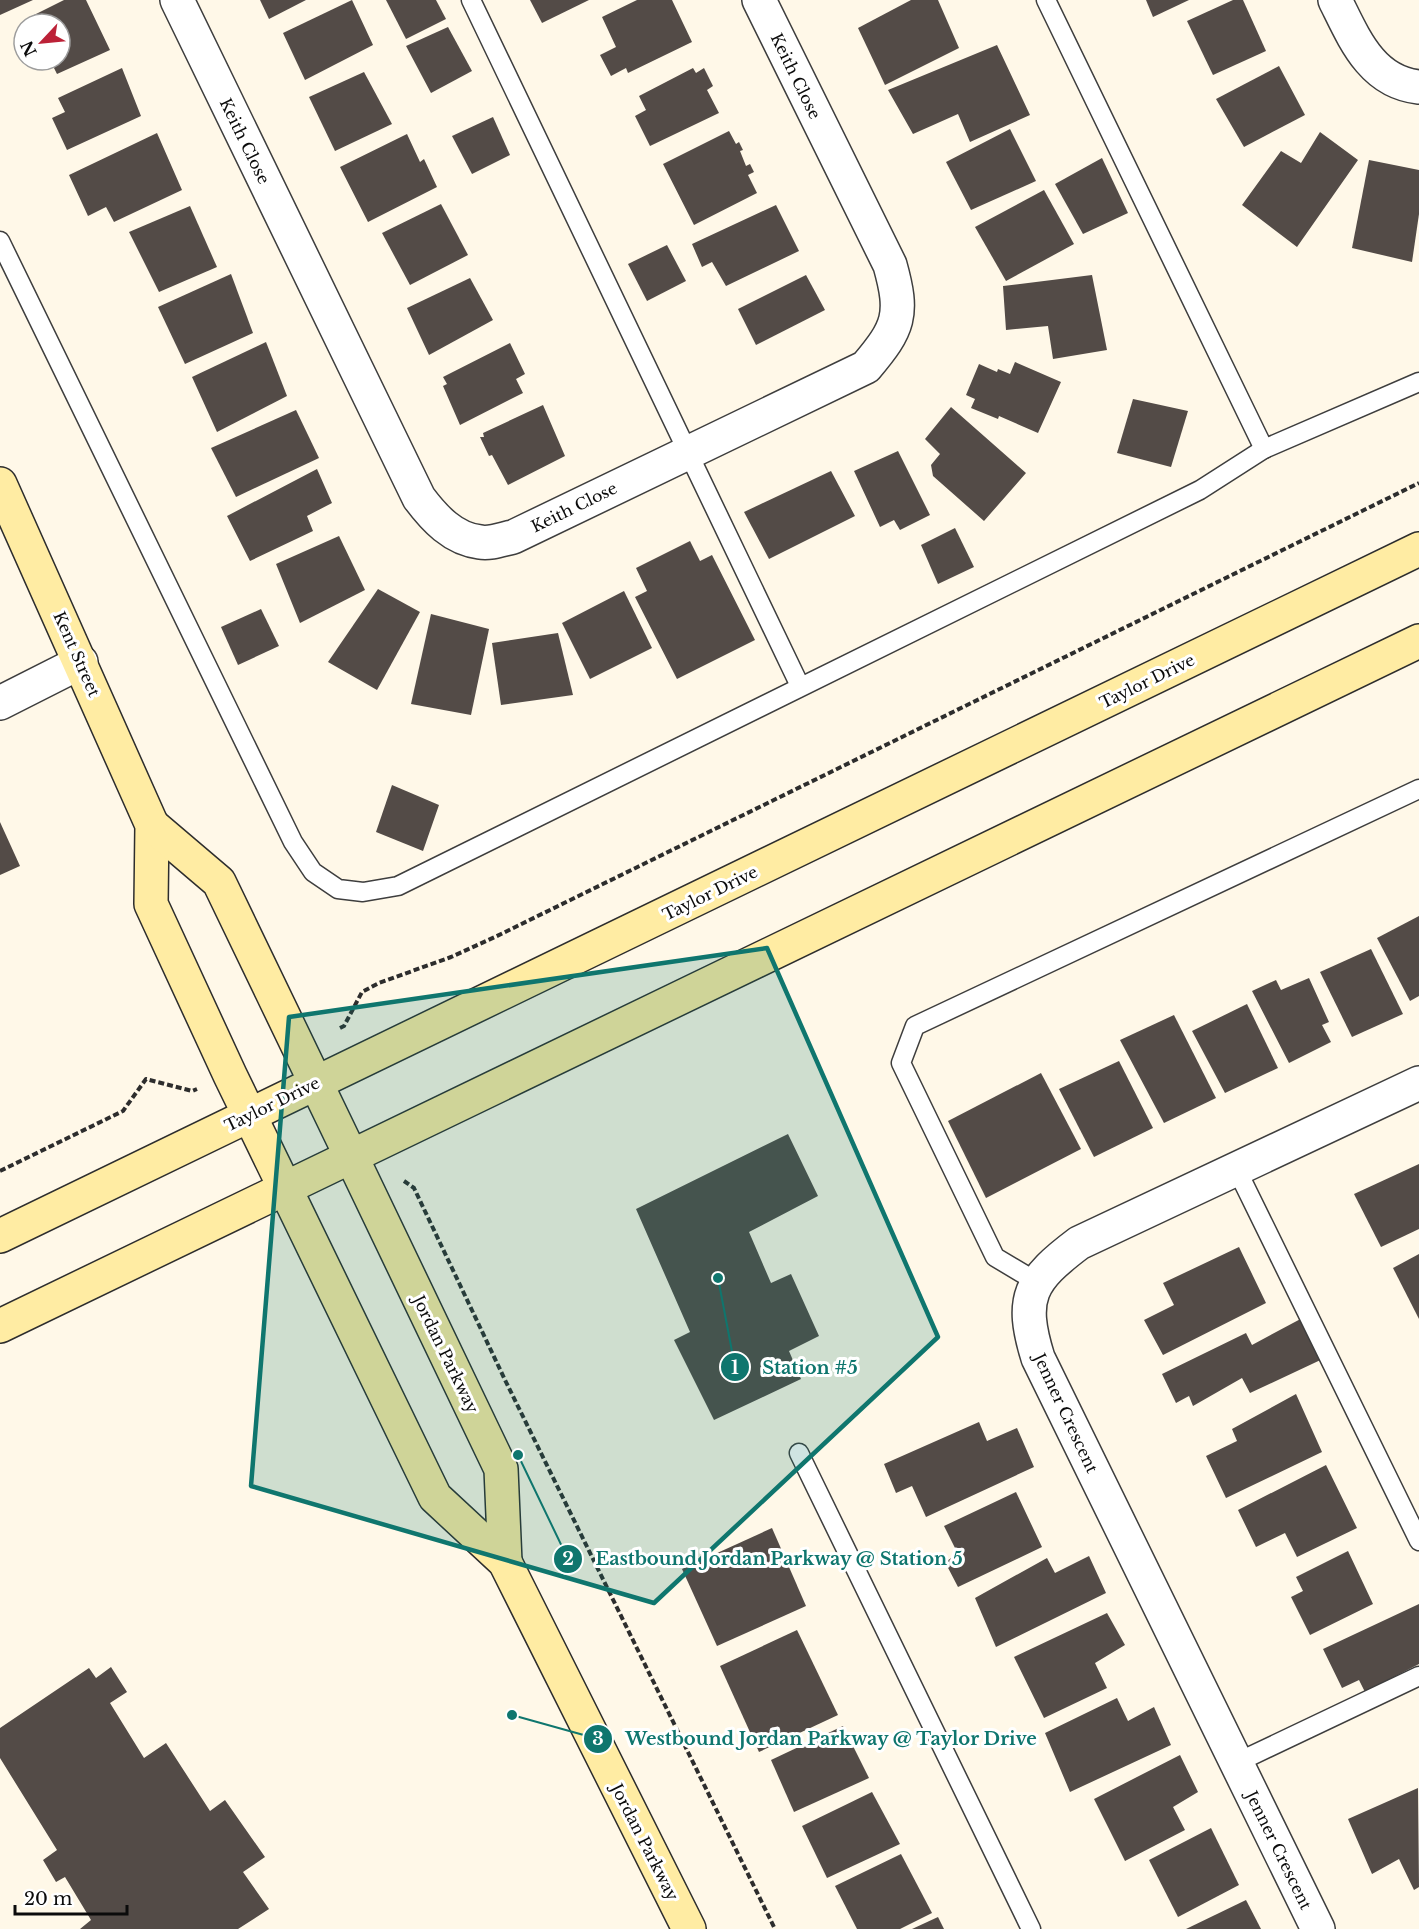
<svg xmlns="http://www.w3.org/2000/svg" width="1419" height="1929" font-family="'Libre Baskerville',serif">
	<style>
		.building { fill: #534b47 }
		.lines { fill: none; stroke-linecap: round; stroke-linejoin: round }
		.lane-casing { stroke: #3e3e3e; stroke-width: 21 }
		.street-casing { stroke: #3e3e3e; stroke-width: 36 }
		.secondary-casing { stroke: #2d2d2d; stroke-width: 36 }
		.path { stroke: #2d2d2d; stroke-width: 4; stroke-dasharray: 6 3; stroke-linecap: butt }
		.lane { stroke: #fff; stroke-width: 18 }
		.street { stroke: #fff; stroke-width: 33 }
		.secondary { stroke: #ffeca3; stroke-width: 33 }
		.marked { fill: #0f766e; fill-opacity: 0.2; stroke: #0f766e; stroke-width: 4.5; stroke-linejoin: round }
		.labels { text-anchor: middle; stroke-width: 6; stroke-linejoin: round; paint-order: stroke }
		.street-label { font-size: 16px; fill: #0b0b0b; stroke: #fff }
		.leader { fill: none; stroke: #0f766e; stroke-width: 2 }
		.callout-dot { fill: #0f766e; stroke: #fff; stroke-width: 2 }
		.mark-label { font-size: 18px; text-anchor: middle; font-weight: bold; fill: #fff }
		.callout-label { font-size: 18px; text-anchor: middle; font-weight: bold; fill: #0f766e; stroke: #fff; stroke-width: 6; stroke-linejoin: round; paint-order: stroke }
	</style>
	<rect width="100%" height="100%" fill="#fff8e8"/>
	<g class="building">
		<path d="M0,0H33L0,15Z"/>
		<path d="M64,0H86L110,50L57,74L50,60H60V24H33L30,17Z"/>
		<path d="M260,0H306L269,19Z"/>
		<path d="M352,0L373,45L305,80L283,33Z"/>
		<path d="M386,0H436L446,19L406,39Z"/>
		<path d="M530,0H589L542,23Z"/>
		<path d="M637,0H672L692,42L628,73L626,68L611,76L600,55L616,47L602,17Z"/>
		<path d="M911,0H938L959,48L885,85L858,28Z"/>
		<path d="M1146,0H1189L1153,17Z"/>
		<path d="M1233,0H1243L1266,51L1213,75L1187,21Z"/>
		<path d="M448,27L472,71L431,93L406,46Z"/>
		<path d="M997,45L1030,115L970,142L958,114L913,134L888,90Z"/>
		<path d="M1279,66L1305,115L1244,147L1216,99Z"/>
		<path d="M122,68L141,116L67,150L52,118L65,112L58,98Z"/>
		<path d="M693,68L696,73L704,68L713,86L707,90L719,113L650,146L635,116L646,110L639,96Z"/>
		<path d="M364,72L392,124L335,151L309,97Z"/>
		<path d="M493,117L510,155L472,174L452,136Z"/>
		<path d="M1010,129L1036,181L971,210L946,162Z"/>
		<path d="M729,131L736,144L739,142L743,150L740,151L746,166L750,164L754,172L748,175L757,193L694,225L663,164Z"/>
		<path d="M1320,132L1358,160L1297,247L1242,205L1281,151L1301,163Z"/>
		<path d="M157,133L182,190L114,222L106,207L88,216L69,175Z"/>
		<path d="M407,134L420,162L424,159L437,187L368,222L340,167Z"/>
		<path d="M1102,158L1128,213L1083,234L1055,184Z"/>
		<path d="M1369,160L1419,170V214L1412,262L1352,248Z"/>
		<path d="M1044,190L1074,244L1006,281L975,227Z"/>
		<path d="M441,204L468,255L410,285L382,233Z"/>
		<path d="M776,205L799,251L726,286L712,262L702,267L692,244Z"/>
		<path d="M190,206L217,267L159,292L129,232Z"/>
		<path d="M667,245L686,281L647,301L628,264Z"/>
		<path d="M231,274L253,333L185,364L158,307Z"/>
		<path d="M806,275L825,310L756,345L738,309Z"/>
		<path d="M1092,275L1107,350L1053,359L1048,326L1006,330L1003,286Z"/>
		<path d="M470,278L493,320L429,355L407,308Z"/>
		<path d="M266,342L287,396L217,432L192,377Z"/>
		<path d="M510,343L525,374L516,379L523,393L460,425L443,386L447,384L443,377Z"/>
		<path d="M1015,362L1061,382L1038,433L999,416L998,419L971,408L975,399L966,395L979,364L997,372L998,369L1010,374Z"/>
		<path d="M1133,399L1188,411L1171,467L1117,453Z"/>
		<path d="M543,405L565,456L508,485L492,455L489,456L480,437H484L483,433Z"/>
		<path d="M951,407L1026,473L984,521L933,476L931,465L940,454L925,439Z"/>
		<path d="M296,410L319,458L236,497L211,448Z"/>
		<path d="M898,451L930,515L900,530L894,520L880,527L854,471Z"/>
		<path d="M317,469L332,503L307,516L313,531L250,561L227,516Z"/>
		<path d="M831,471L855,516L769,559L744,512Z"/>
		<path d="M955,528L974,567L938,584L921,545Z"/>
		<path d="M339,536L365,590L300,623L276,564Z"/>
		<path d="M690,541L700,561L712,555L755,640L677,679L635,597L647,591L636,568Z"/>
		<path d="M378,589L420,612L377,690L328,662Z"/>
		<path d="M624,591L652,648L590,679L562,623Z"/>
		<path d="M261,609L279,646L238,665L221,627Z"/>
		<path d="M431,614L489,629L471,715L411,704Z"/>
		<path d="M558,633L573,695L501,705L492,643Z"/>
		<path d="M392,785L439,805L423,851L376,832Z"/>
		<path d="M0,822L20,866L0,875Z"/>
		<path d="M1419,916V996L1410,1001L1377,938Z"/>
		<path d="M1371,949L1403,1014L1352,1037L1320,972Z"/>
		<path d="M1309,978L1329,1022L1322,1025L1331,1042L1289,1063L1252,991L1276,980L1281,990Z"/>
		<path d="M1247,1004L1278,1068L1225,1093L1192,1031Z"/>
		<path d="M1174,1015L1216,1098L1164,1123L1120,1040Z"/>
		<path d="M1119,1061L1153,1128L1094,1157L1059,1089Z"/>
		<path d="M1041,1073L1081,1149L986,1198L948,1121Z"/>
		<path d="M788,1134L818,1196L749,1232L771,1283L791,1274L819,1336L789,1351L801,1379L714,1420L674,1340L690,1332L636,1209Z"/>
		<path d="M1419,1164V1229L1381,1247L1354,1194Z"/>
		<path d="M1239,1247L1266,1303L1163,1355L1144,1320L1174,1305L1163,1283Z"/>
		<path d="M1419,1254V1319L1393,1268Z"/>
		<path d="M1308,1315L1329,1356L1250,1393L1242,1378L1193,1406L1189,1396L1176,1403L1162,1374L1246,1333L1252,1345Z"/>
		<path d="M1296,1394L1322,1452L1226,1498L1206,1456L1237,1441L1232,1429Z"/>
		<path d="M979,1422L987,1441L1017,1428L1034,1467L926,1517L912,1486L896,1493L884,1464Z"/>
		<path d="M1326,1465L1357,1528L1297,1557L1285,1533L1256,1547L1238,1510Z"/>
		<path d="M1016,1492L1042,1547L958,1587L945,1562L958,1554L944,1526Z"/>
		<path d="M772,1528L806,1606L717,1646L682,1569Z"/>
		<path d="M1348,1551L1373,1604L1310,1635L1291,1597L1303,1591L1296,1577Z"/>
		<path d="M1089,1556L1106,1593L996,1647L975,1598L1047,1558L1055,1573Z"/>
		<path d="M1419,1604V1664L1365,1692L1359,1680L1342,1688L1323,1649Z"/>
		<path d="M1107,1613L1125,1645L1095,1663L1107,1688L1044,1718L1014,1657Z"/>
		<path d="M797,1630L838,1715L759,1752L720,1666Z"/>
		<path d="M111,1667L127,1692L110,1703L144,1758L166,1743L210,1811L225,1800L265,1857L243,1872L269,1909L238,1929H80L91,1920L65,1877L56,1882L43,1860L57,1850L0,1758V1728L89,1668L96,1678Z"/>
		<path d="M1117,1698L1128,1721L1154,1707L1171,1745L1070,1792L1045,1733Z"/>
		<path d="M843,1726L869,1778L794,1812L771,1760Z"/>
		<path d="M1180,1755L1198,1792L1173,1807L1185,1830L1125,1861L1094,1799Z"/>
		<path d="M1418,1788L1419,1887L1414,1890L1399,1859L1372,1874L1348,1819Z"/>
		<path d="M872,1792L900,1844L827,1878L802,1826Z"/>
		<path d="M1211,1828L1239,1885L1178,1917L1149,1860Z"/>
		<path d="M901,1854L932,1913L900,1929H857L835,1886Z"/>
		<path d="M1246,1900L1261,1929H1186Z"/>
		<path d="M938,1917L944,1929H912Z"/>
	</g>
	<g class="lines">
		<defs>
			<g id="lane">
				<path d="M471,0L800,686"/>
				<path d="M1046,0L1264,449"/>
				<path d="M0,241L293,842L313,872L338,889L363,892L398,886L1200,490L1264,449L1419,382"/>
				<path d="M1237,1170L1419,1541"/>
				<path d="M1037,1282L995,1257L901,1063L915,1026L1419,789"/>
				<path d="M799,1453L1031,1929"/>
				<path d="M1236,1763L1419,1676"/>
			</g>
			<g id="street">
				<path d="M177,0L419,498C434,518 453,539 480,542C490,544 503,539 513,537L866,367C899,328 904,315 890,265L759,0"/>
				<path d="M1335,0C1354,38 1371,82 1419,87"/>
				<path d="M0,703L81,662"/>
				<path d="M1318,1929L1038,1358C1019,1297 1030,1280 1079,1243L1419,1083"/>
			</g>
			<g id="secondary">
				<path d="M0,484L152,825L151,904L230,1075L435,1497L505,1562L689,1929"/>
				<path d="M152,825L219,882L351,1156L501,1469L505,1562"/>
				<path d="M0,1236L1419,549"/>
				<path d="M0,1326L1419,641"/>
			</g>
		</defs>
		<use href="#lane" class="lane-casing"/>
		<use href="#street" class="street-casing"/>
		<use href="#secondary" class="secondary-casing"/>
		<g class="path">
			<path d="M340,1028L344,1026L362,992L379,983L451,957L495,937L1419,483"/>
			<path d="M0,1171L123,1111L146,1079L192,1091L197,1089"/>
			<path d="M404,1181L414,1188L506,1382L775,1929"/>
		</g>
		<use href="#lane" class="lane"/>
		<use href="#street" class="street"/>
		<use href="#secondary" class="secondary"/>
	</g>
	<path class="marked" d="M767,948L938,1337L654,1603L251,1486L289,1017Z"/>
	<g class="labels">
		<g class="street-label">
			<text transform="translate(796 76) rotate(64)" y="6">Keith Close</text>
			<text transform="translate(245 141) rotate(64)" y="6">Keith Close</text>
			<text transform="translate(574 507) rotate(-26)" y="6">Keith Close</text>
			<text transform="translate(77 654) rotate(66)" y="6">Kent Street</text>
			<text transform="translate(1147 681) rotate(-26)" y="6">Taylor Drive</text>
			<text transform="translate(710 893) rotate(-26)" y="6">Taylor Drive</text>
			<text transform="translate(272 1104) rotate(-26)" y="6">Taylor Drive</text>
			<text transform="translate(446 1354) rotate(64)" y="6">Jordan Parkway</text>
			<text transform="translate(1066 1413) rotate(65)" y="6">Jenner Crescent</text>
			<text transform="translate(645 1842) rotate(63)" y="6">Jordan Parkway</text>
			<text transform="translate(1279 1850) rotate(64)" y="6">Jenner Crescent</text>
		</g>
	</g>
	<path class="leader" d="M718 1278L735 1367M518 1455L568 1559M512 1715L598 1739"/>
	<g class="callout-dot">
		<circle cx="718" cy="1278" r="6"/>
		<circle cx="518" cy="1455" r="6"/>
		<circle cx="512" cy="1715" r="6"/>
		<circle cx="735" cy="1367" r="15"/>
		<circle cx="568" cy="1559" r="15"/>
		<circle cx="598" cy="1739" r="15"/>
	</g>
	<g class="mark-label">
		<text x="735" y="1374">1</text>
		<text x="568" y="1565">2</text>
		<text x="598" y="1745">3</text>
	</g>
	<g class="callout-label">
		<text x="810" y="1374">Station #5</text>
		<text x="779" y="1565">Eastbound Jordan Parkway @ Station 5</text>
		<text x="831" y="1745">Westbound Jordan Parkway @ Taylor Drive</text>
	</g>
	<g transform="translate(42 42) rotate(244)"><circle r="28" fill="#ffffff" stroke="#9d9d9d" stroke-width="1.5"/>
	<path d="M0-4.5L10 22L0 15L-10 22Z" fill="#bc2137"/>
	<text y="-9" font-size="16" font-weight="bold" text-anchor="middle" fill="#0b0b0b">N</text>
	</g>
	<path d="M15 1905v9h112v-9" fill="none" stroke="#0b0b0b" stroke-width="3"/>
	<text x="24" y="1905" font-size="18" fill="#0b0b0b" stroke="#ffffff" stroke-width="4.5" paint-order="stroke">20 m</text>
</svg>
